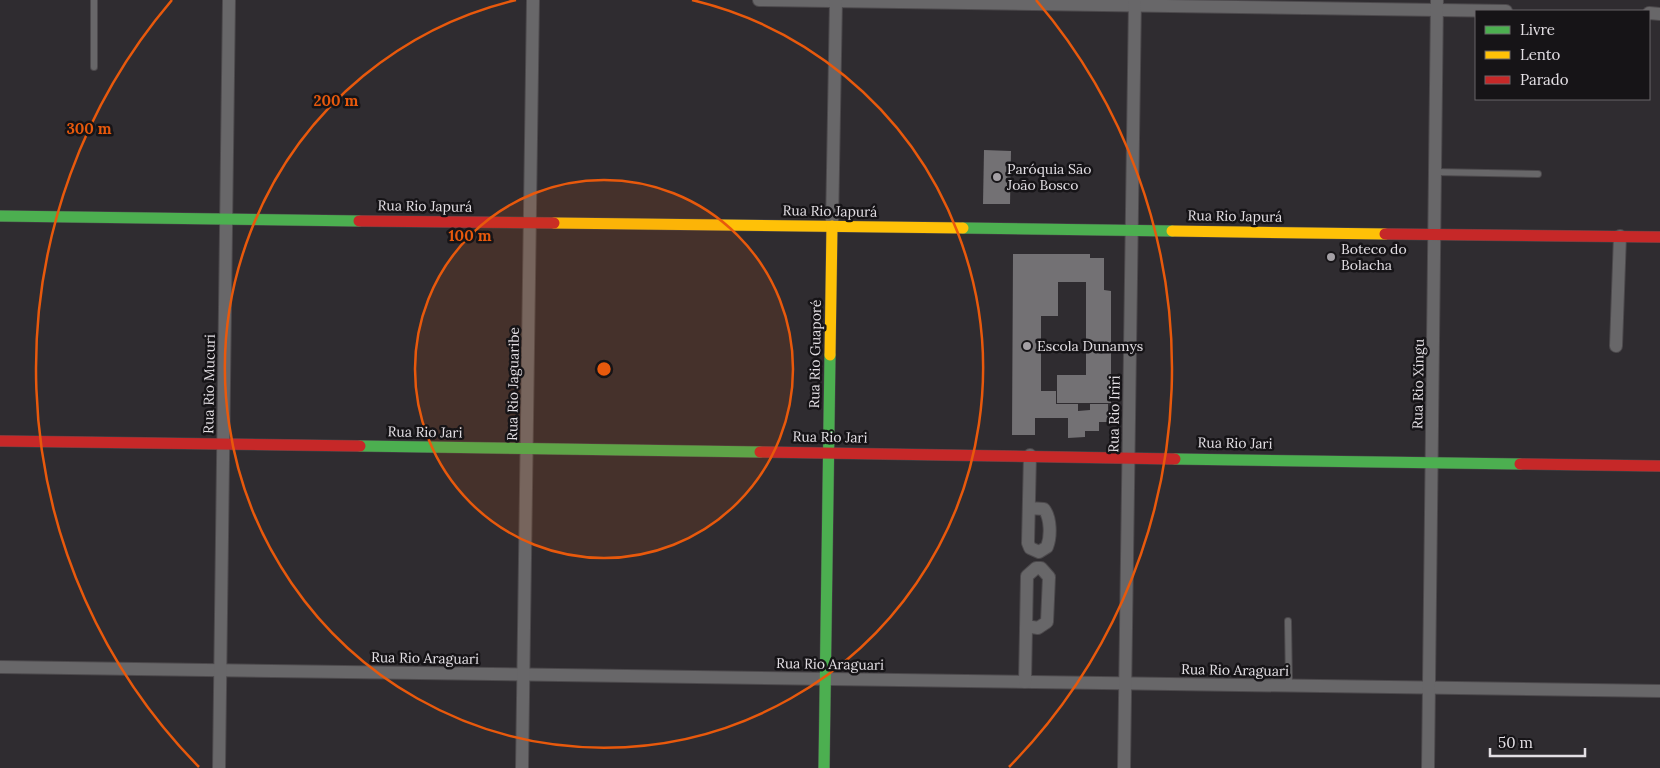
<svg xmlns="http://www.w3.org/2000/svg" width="1660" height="768" font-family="Lora,serif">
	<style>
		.building { fill: #737174 }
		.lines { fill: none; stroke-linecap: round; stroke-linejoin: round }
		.lane-casing { stroke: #4c494c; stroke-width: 8 }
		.street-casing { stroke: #4c494c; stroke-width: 14 }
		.fast-casing { stroke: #4c494c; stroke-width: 12 }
		.slow-casing { stroke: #4c494c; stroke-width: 12 }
		.jam-casing { stroke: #4c494c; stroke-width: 12 }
		.lane { stroke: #686769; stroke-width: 6 }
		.street { stroke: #686769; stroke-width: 12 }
		.fast { stroke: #4caf50; stroke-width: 11 }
		.slow { stroke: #ffc107; stroke-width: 11 }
		.jam { stroke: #c62828; stroke-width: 11 }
		.ring { fill: none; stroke: #e8590c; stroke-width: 2.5 }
		.poi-dot { fill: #a4a0a5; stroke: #161417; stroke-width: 2 }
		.labels { text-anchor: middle; stroke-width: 5; stroke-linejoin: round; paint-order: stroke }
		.poi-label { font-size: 14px; fill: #e3dfe4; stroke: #161417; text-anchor: start }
		.street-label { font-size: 14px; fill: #e3dfe4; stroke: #161417 }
		.centre { fill: #e8590c; stroke: #161417; stroke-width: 2.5 }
		.ring-label { font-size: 15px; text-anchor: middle; font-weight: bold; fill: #e8590c; stroke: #161417; stroke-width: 5; stroke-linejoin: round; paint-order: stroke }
	</style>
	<rect width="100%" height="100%" fill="#2f2c30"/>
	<g class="building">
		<path d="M984,150L1011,151L1010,204H983Z"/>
		<path d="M1013,254H1090V258H1104V290L1111,291V403H1057V375H1086V282H1058V316H1041V391H1056V404H1078V411L1090,410V404H1108V422H1099V431H1085V437L1068,438V418H1035V435H1012Z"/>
	</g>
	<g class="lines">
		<defs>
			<g id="lane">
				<path d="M94,67V0"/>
				<path d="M1435,172L1538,174"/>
				<path d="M1288,621L1289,686"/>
			</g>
			<g id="street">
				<path d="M759,0L1506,11"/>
				<path d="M1649,13L1660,14"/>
				<path d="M832,226L836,0"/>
				<path d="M1616,346L1620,236"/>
				<path d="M1029,508L1044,509C1051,518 1051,537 1047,547L1039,552L1030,548L1028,543L1030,455"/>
				<path d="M0,667L1660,691"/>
				<path d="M1025,682L1027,576L1036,568H1041L1049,577L1047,622L1038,628L1026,626"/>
				<path d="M219,768L229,0"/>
				<path d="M522,768L533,0"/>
				<path d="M1124,768L1135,0"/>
				<path d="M1428,768L1437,0"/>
			</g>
			<g id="fast">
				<path d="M0,216L359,221"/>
				<path d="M963,228L1172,231"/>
				<path d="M360,446L760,452"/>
				<path d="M1175,459L1520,464"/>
				<path d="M824,768L830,355"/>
			</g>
			<g id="slow">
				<path d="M554,223L963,228"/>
				<path d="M1172,231L1385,234"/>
				<path d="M830,355L832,226"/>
			</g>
			<g id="jam">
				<path d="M359,221L554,223"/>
				<path d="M1385,234L1660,237"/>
				<path d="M0,441L360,446"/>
				<path d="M760,452L1175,459"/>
				<path d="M1520,464L1660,466"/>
			</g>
		</defs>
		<use href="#lane" class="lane-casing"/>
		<use href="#street" class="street-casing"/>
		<use href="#fast" class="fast-casing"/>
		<use href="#slow" class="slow-casing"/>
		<use href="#jam" class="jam-casing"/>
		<use href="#lane" class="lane"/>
		<use href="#street" class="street"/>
		<use href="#fast" class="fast"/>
		<use href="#slow" class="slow"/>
		<use href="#jam" class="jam"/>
	</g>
	<circle cx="604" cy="369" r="189" fill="#e8590c" fill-opacity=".12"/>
	<g class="ring">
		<circle cx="604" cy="369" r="189"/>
		<path d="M692 0A379 379 0 1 1 516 0"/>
		<path d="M199 767A568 568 0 0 1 172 0M1036 0A568 568 0 0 1 1009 767"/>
	</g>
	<g class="poi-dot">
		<circle cx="997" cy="177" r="5"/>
		<circle cx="1331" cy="257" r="5"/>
		<circle cx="1027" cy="346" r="5"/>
	</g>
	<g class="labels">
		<g class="poi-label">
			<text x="1007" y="174">Paróquia São<tspan x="1007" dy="16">João Bosco</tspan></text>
			<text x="1341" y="254">Boteco do<tspan x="1341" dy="16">Bolacha</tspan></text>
			<text x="1037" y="351">Escola Dunamys</text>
		</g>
		<g class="street-label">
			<text transform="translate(425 206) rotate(1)" y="5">Rua Rio Japurá</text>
			<text transform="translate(830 211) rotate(1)" y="5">Rua Rio Japurá</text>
			<text transform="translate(1235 216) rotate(1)" y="5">Rua Rio Japurá</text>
			<text transform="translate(815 354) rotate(-89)" y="5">Rua Rio Guaporé</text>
			<text transform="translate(209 384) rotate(-89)" y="5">Rua Rio Mucuri</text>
			<text transform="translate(513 384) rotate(-89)" y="5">Rua Rio Jaguaribe</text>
			<text transform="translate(1418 384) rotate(-89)" y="5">Rua Rio Xingu</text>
			<text transform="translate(1114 414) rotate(-89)" y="5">Rua Rio Iriri</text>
			<text transform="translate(425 432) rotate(1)" y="5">Rua Rio Jari</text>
			<text transform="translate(830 437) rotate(1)" y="5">Rua Rio Jari</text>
			<text transform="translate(1235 443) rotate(1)" y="5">Rua Rio Jari</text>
			<text transform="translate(425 658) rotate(1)" y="5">Rua Rio Araguari</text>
			<text transform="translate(830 664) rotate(1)" y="5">Rua Rio Araguari</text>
			<text transform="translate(1235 670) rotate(1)" y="5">Rua Rio Araguari</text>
		</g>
	</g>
	<circle cx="604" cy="369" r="8" class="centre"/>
	<g class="ring-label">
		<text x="336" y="106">200 m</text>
		<text x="89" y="134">300 m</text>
		<text x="470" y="241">100 m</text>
	</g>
	<rect x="1475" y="10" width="175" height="90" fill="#161417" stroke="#686569"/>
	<rect x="1485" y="26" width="25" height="8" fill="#4caf50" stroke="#686569"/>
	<text x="1520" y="35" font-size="15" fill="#e3dfe4">Livre</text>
	<rect x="1485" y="51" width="25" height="8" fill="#ffc107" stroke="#686569"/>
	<text x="1520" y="60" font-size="15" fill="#e3dfe4">Lento</text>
	<rect x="1485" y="76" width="25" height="8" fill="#c62828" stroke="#686569"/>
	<text x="1520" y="85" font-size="15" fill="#e3dfe4">Parado</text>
	<path d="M1490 748v8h95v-8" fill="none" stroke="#e3dfe4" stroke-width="2.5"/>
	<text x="1498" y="748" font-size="15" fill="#e3dfe4" stroke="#161417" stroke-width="4" paint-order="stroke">50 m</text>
</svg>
